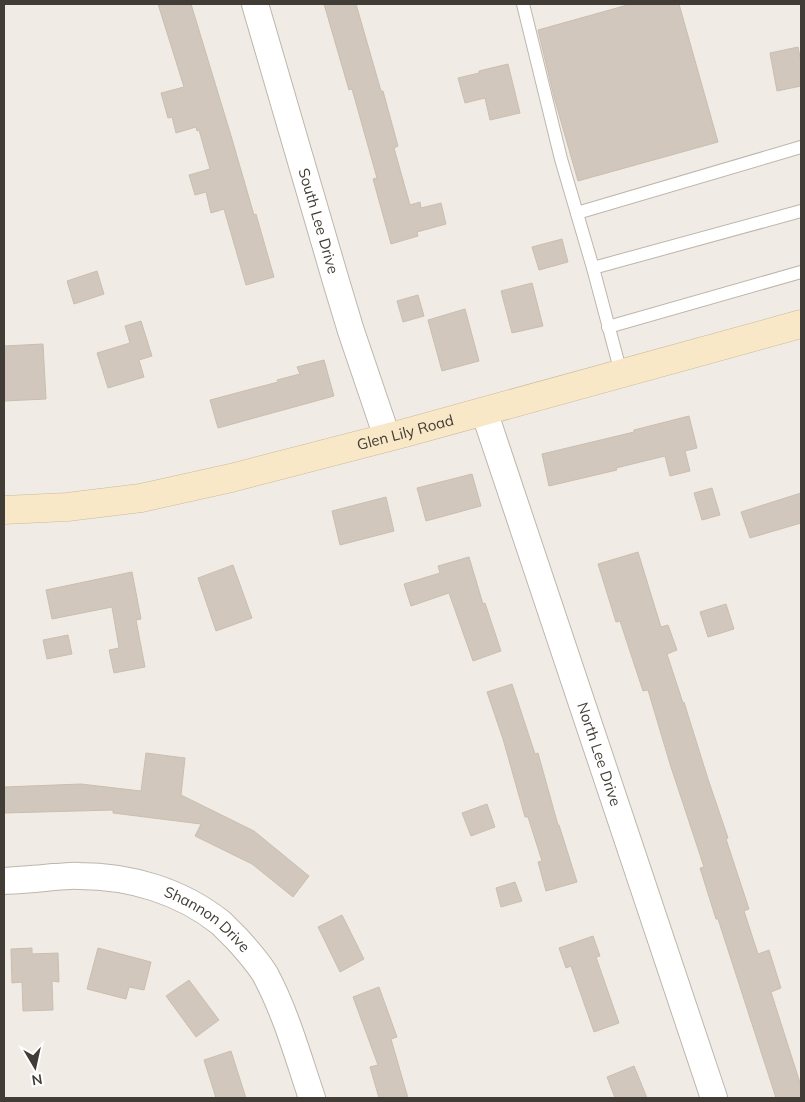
<svg xmlns="http://www.w3.org/2000/svg" width="805" height="1102" font-family="Mulish,sans-serif">
	<style>
		.building { fill: #d1c7bc; stroke: #cbbeb0 }
		.lines { fill: none; stroke-linecap: round; stroke-linejoin: round }
		.lane-casing { stroke: #beb6ac; stroke-width: 14 }
		.street-casing { stroke: #beb6ac; stroke-width: 28 }
		.secondary-casing { stroke: #cbba9a; stroke-width: 29 }
		.lane { stroke: #fff; stroke-width: 12 }
		.street { stroke: #fff; stroke-width: 26 }
		.secondary { stroke: #f8e8c8; stroke-width: 28 }
		.labels { text-anchor: middle; stroke-width: 4.5; stroke-linejoin: round; paint-order: stroke }
		.street-label { font-size: 15px; fill: #423c36; stroke: #fff }
	</style>
	<rect width="100%" height="100%" fill="#f0ece5"/>
	<g class="building">
		<path d="M158,4H191L232,139L254,215L256,214L274,277L246,285L224,209L211,213L206,192L195,195L189,175L210,169L199,130L197,131L196,127L176,133L172,117L168,118L161,93L184,87Z"/>
		<path d="M324,4H356L381,91H383L398,146L394,148L410,205L420,202L421,208L441,203L446,224L417,232L418,236L391,244L373,179L377,178L352,89L349,90Z"/>
		<path d="M631,4H679L718,142L578,181L554,97L538,30Z"/>
		<path d="M798,47L801,62V86L777,91L770,53Z"/>
		<path d="M508,64L520,113L490,120L485,98L465,103L458,78L479,73V71Z"/>
		<path d="M562,239L568,262L539,270L532,247Z"/>
		<path d="M97,271L104,294L74,304L67,281Z"/>
		<path d="M532,283L543,326L512,333L501,291Z"/>
		<path d="M418,295L424,316L403,322L397,301Z"/>
		<path d="M465,309L479,361L442,371L428,320Z"/>
		<path d="M141,321L152,356L139,360L144,377L108,388L97,353L130,343L125,326Z"/>
		<path d="M43,344L46,399L4,401V346Z"/>
		<path d="M324,360L334,396L218,428L210,400L278,382L277,380L300,374L297,367Z"/>
		<path d="M689,416L697,448L685,451L690,471L670,476L665,456L616,468L617,470L549,486L542,454L634,432V430Z"/>
		<path d="M472,474L481,506L426,521L417,488Z"/>
		<path d="M712,488L720,515L702,520L694,493Z"/>
		<path d="M801,493V523L750,538L741,512Z"/>
		<path d="M386,497L394,531L340,545L332,511Z"/>
		<path d="M638,552L661,627L668,625L677,650L667,654L683,703L684,702L708,779L728,838L726,839L749,909L744,911L758,954L769,950L781,988L771,992L801,1086V1098H776L718,919H716L700,868L704,867L670,764L648,690L643,691L620,621L616,622L598,564Z"/>
		<path d="M469,557L483,604L485,603L501,651L473,661L449,593L411,606L404,584L440,573L438,566Z"/>
		<path d="M233,565L252,618L216,631L198,578Z"/>
		<path d="M132,572L141,619L136,620L145,667L114,673L109,650L119,648L112,607L52,619L46,590Z"/>
		<path d="M726,604L734,629L708,637L700,612Z"/>
		<path d="M68,635L72,654L47,659L43,640Z"/>
		<path d="M512,684L535,754L538,753L558,825H559L577,882L546,891L538,862L542,861L528,817H525L503,739L487,692Z"/>
		<path d="M146,753L185,758L181,795L254,831L309,876L293,897L252,864L195,836L201,824L113,813V810L4,813V787L81,784L141,791Z"/>
		<path d="M487,804L495,827L471,836L462,813Z"/>
		<path d="M515,882L522,901L501,907L496,888Z"/>
		<path d="M342,915L364,959L340,972L318,927Z"/>
		<path d="M593,936L600,956L596,957L619,1023L594,1032L571,966L566,968L559,948Z"/>
		<path d="M32,948V954L58,953L59,982L52,981L53,1010L23,1011L22,982L12,983L11,949Z"/>
		<path d="M98,948L151,962L144,990L129,987L126,999L87,989Z"/>
		<path d="M189,980L219,1020L196,1037L166,996Z"/>
		<path d="M379,987L397,1037L391,1039L408,1098H379L370,1067L378,1065L353,997Z"/>
		<path d="M231,1051L246,1098H216L204,1060Z"/>
		<path d="M634,1066L647,1098H615L607,1077Z"/>
	</g>
	<g class="lines">
		<defs>
			<g id="lane">
				<path d="M523,4L561,159L593,268L621,373"/>
				<path d="M577,213L801,147"/>
				<path d="M593,268L801,211"/>
				<path d="M608,327L801,272"/>
			</g>
			<g id="street">
				<path id="s1" d="M255,4L335,278L351,331L387,437"/>
				<path id="s2" d="M484,411L714,1098"/>
				<path id="s3" d="M4,881C20,880 37,879 53,877C62,877 71,875 79,876C130,876 181,891 221,923C226,928 231,933 237,939C247,950 257,961 265,974C286,1013 298,1057 312,1098"/>
			</g>
			<g id="secondary">
				<path id="s4" d="M4,510L67,507L141,498L231,478L405,433L801,324"/>
			</g>
		</defs>
		<use href="#lane" class="lane-casing"/>
		<use href="#street" class="street-casing"/>
		<use href="#secondary" class="secondary-casing"/>
		<use href="#lane" class="lane"/>
		<use href="#street" class="street"/>
		<use href="#secondary" class="secondary"/>
	</g>
	<g class="labels">
		<g class="street-label">
			<text dy="5" stroke="none"><textPath href="#s1" startOffset="226">South Lee Drive</textPath></text>
			<text dy="5" stroke="none"><textPath href="#s4" startOffset="410">Glen Lily Road</textPath></text>
			<text dy="5" stroke="none"><textPath href="#s2" startOffset="362">North Lee Drive</textPath></text>
			<text dy="5" stroke="none"><textPath href="#s3" startOffset="214">Shannon Drive</textPath></text>
		</g>
	</g>
	<rect width="805" height="1102" fill="none" stroke="#423c36" stroke-width="10"/>
	<g transform="translate(35 1067) rotate(171)" stroke="#ffffff" stroke-width="4" paint-order="stroke">
	<path d="M0-4L9 19L0 12L-9 19Z" fill="#423c36"/>
	<text y="-8" font-size="14" font-weight="bold" text-anchor="middle" fill="#423c36">N</text>
	</g>
</svg>
